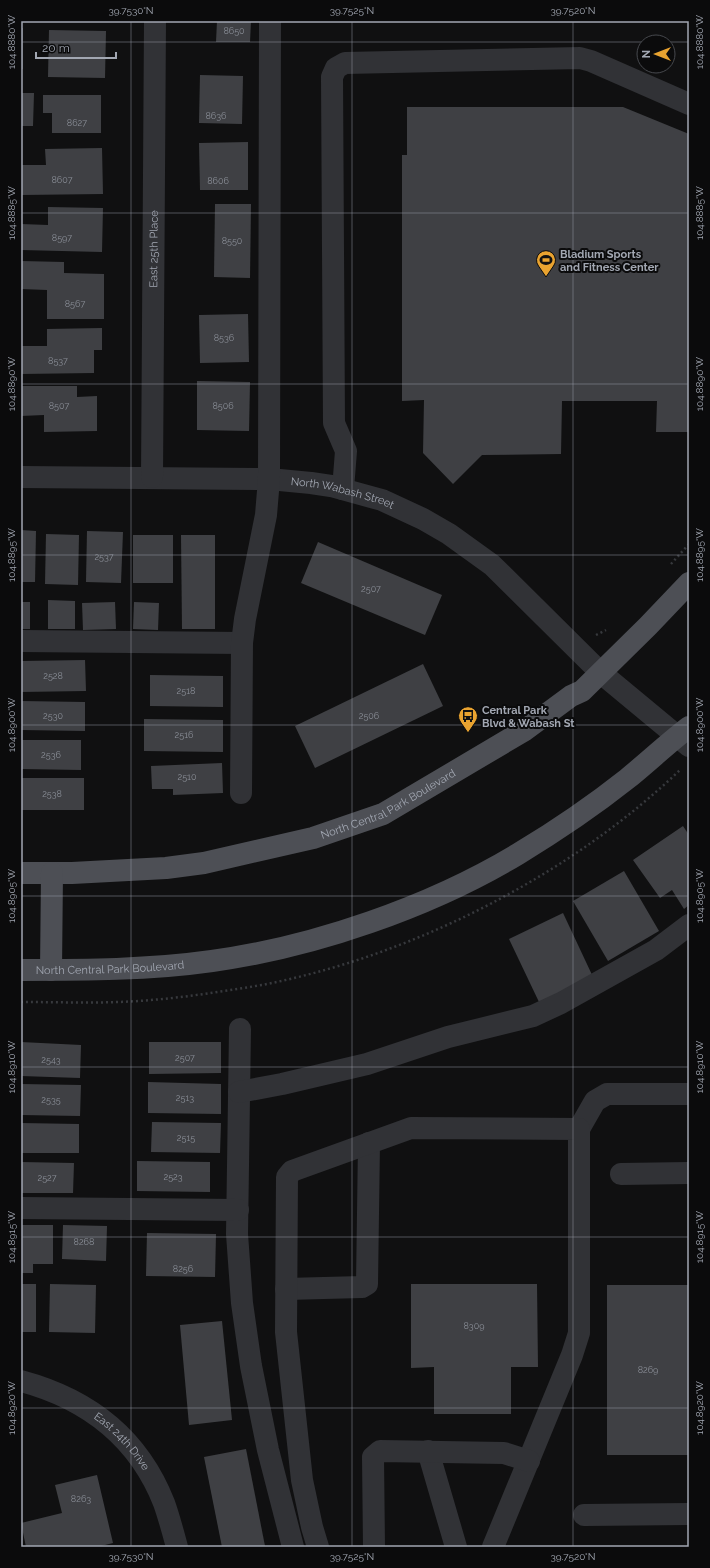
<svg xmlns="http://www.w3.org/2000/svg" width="710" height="1568" font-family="Raleway,sans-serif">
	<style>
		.building { fill: #3f4044 }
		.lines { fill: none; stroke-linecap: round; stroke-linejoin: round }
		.path { stroke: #37393d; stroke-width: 2.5; stroke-dasharray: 2 3; stroke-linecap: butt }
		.minor { stroke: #313236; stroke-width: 22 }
		.major { stroke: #4d4f55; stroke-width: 22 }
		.ticks { fill: none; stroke: #a2a7b2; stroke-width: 1; stroke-opacity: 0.45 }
		.labels { text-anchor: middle; stroke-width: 4; stroke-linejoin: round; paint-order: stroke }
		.number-label { font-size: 9px; fill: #898d96 }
		.street-label { font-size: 11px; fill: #a2a7b2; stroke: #0b0b0c }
		.poi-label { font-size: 11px; font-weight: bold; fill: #a2a7b2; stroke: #0b0b0c; text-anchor: start }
		.neatline { fill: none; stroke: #a2a7b2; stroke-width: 1.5 }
		.ticks-label { font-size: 10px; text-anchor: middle; fill: #a2a7b2 }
	</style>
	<rect width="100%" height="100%" fill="#101011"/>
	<g class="building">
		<path d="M217,21H251L250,42H216Z"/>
		<rect x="21" y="28" width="2" height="41"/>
		<path d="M49,30L106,31L105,78L48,77Z"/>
		<path d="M200,75L243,76L242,124L199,123Z"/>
		<path d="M21,93H34L33,126H21Z"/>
		<path d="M43,95H101V133H52V113H43Z"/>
		<path d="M407,107H623L689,134V432H656L657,401H562L561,454L482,455L453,484L423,453L424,400L402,401V155H407Z"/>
		<path d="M248,142V190H200L199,143Z"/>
		<path d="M102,148L103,194L22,195V165H46L45,149Z"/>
		<path d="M215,204H251L250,278L214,277Z"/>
		<path d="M48,207L103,208L102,252L21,250V224L48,225Z"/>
		<path d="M21,261L64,262V273L104,274V319H47V290L21,289Z"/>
		<path d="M248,314L249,362L200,363L199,315Z"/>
		<path d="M102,328V350H94V373L21,374V346H47V329Z"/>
		<path d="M197,381L250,382L249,431L197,430Z"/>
		<path d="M21,386H77V397L97,396V431L44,432V415L21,416Z"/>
		<path d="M21,530L36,531L35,582H21Z"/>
		<path d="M87,531L123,532L121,583L86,582Z"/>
		<path d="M46,534L79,535L78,585L45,584Z"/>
		<rect x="133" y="535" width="40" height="48"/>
		<path d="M181,535H215V629H182Z"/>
		<path d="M318,542L442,595L425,635L301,583Z"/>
		<path d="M48,600L75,601V629H48Z"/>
		<rect x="21" y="602" width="9" height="27"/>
		<path d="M115,602L116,629L83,630L82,603Z"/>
		<path d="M134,602L159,603L158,630L133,629Z"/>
		<path d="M85,660L86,691L21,692V661Z"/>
		<path d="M423,664L443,706L315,768L295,726Z"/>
		<path d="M150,675L223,676V707L150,706Z"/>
		<path d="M21,701L85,702V731L21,730Z"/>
		<path d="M144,719L223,720V752L144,751Z"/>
		<path d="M21,740H81V770L21,769Z"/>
		<path d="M222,763L223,793L173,795V789H152L151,766Z"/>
		<rect x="21" y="778" width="63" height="32"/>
		<path d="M683,826L689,835V905L684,909L672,890L660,898L633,860Z"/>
		<path d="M624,871L659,931L608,961L573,901Z"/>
		<path d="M563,913L593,977L539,1002L509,939Z"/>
		<path d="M21,1042L81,1045L80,1078L21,1076Z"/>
		<path d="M149,1042H221V1073L149,1074Z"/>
		<path d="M148,1082L221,1084V1114L148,1113Z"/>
		<path d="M21,1084L81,1085L80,1116L21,1115Z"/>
		<path d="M152,1122L221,1123L220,1153L151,1152Z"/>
		<path d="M21,1123L79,1124V1153H21Z"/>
		<path d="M137,1161L210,1162V1192L137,1191Z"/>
		<path d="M21,1162L74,1163L73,1193H21Z"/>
		<path d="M21,1225H53V1264H33V1273H21Z"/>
		<path d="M63,1225L107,1226L106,1261L62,1259Z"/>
		<path d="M147,1233L216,1234L215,1277L146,1276Z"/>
		<rect x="21" y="1284" width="15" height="48"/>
		<path d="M50,1284L96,1285L95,1333L49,1332Z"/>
		<path d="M411,1284H537L538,1367H511V1414H434V1367L411,1368Z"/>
		<rect x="607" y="1285" width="82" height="170"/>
		<path d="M222,1321L232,1420L189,1425L180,1325Z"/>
		<path d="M246,1449L265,1546L258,1547H222L204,1457Z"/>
		<path d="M97,1475L113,1543L97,1547H26L21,1523L62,1513L55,1485Z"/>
	</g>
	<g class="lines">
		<g class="path">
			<path d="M671,564L689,544"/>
			<path d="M596,635L606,630"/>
			<path d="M21,1002C64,1002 108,1004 151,1000C188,997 225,991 262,985C412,956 571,875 681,769"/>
		</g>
		<g class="minor">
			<path id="s1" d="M21,477L269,479L311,483L331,486L382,500L423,519L449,534L492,565L601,673L689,746"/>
			<path id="s2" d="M152,477L155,21"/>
			<path d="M343,489L346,451L334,423L332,77L336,68L345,63L580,58L591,61L689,104"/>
			<path d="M21,641L242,643"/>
			<path d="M241,793L242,643L245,619L266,515L269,479L270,21"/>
			<path d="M240,1029L237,1234L242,1303L251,1366L268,1450L293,1547"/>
			<path d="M239,1092L282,1084L367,1064L448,1037L533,1016L561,1003L656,950L689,925"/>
			<path d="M579,1129L595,1101L607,1094H689"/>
			<path d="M621,1174L689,1173"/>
			<path d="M21,1208L238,1210"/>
			<path d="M286,1289L362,1287L367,1284L369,1143"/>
			<path id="s3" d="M21,1381C88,1399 138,1437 164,1503C169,1517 173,1532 177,1547"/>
			<path d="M428,1451L456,1547"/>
			<path d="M584,1515L689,1514"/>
			<path d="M318,1547L312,1527L302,1480L286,1332L287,1177L292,1171L411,1128L579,1129V1333L572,1355L493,1547"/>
			<path d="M374,1547L373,1457L380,1451L504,1453L529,1461"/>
		</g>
		<g class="major">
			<path id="s4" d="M21,873H72L166,868L204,863L313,838L383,814L525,730L571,696L582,691L648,626L689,583"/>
			<path id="s5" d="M21,970C84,970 149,970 212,961C314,947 430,907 518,854C556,831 593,806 627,779C648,762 668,743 689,727"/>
			<path d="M51,970L52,873"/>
		</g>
	</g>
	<path class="ticks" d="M131,21V1547M352,21V1547M573,21V1547M21,42H644M668,42H689M21,213H689M21,384H689M21,555H689M21,725H689M21,896H689M21,1067H689M21,1237H689M21,1408H689"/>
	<defs>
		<symbol id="stadium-pin" viewBox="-11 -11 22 30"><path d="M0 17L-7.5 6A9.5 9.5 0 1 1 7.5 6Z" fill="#e9a330" stroke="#0b0b0c"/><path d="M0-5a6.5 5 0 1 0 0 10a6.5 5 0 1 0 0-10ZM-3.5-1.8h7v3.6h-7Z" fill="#111"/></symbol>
		<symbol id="bus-pin" viewBox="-11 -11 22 30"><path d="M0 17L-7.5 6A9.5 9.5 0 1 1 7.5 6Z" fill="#e9a330" stroke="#0b0b0c"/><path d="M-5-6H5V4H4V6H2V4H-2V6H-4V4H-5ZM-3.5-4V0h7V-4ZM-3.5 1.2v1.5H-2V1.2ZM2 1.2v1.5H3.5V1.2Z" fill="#111"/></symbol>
	</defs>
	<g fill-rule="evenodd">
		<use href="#stadium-pin" x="535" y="249" width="22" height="30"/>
		<use href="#bus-pin" x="457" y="705" width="22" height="30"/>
	</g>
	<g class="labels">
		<g class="number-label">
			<text x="234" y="34">8650</text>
			<text x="216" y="119">8636</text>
			<text x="77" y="126">8627</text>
			<text x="62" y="183">8607</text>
			<text x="218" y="184">8606</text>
			<text x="62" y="241">8597</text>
			<text x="232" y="244">8550</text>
			<text x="75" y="307">8567</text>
			<text x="224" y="341">8536</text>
			<text x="58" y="364">8537</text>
			<text x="59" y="409">8507</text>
			<text x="223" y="409">8506</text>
			<text x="104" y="560">2537</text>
			<text x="371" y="592">2507</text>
			<text x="53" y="679">2528</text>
			<text x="186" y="694">2518</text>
			<text x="53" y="719">2530</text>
			<text x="369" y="719">2506</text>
			<text x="184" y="738">2516</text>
			<text x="51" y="758">2536</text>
			<text x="187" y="780">2510</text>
			<text x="52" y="797">2538</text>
			<text x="185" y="1061">2507</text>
			<text x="51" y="1063">2543</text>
			<text x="185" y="1101">2513</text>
			<text x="51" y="1103">2535</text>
			<text x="186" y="1141">2515</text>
			<text x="173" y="1180">2523</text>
			<text x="47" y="1181">2527</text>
			<text x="84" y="1245">8268</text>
			<text x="183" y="1272">8256</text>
			<text x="474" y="1329">8309</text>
			<text x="648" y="1373">8269</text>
			<text x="81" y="1502">8263</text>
		</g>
		<g class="street-label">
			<text dy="4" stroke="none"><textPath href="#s2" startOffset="228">East 25th Place</textPath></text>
			<text dy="4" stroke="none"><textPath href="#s1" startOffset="323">North Wabash Street</textPath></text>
			<text dy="4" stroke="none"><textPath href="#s4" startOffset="378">North Central Park Boulevard</textPath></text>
			<text dy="4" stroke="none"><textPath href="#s5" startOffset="89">North Central Park Boulevard</textPath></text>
			<text dy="4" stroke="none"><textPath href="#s3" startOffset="120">East 24th Drive</textPath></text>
		</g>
		<g class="poi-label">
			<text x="560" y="258">Bladium Sports<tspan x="560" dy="13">and Fitness Center</tspan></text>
			<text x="482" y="714">Central Park<tspan x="482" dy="13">Blvd &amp; Wabash St</tspan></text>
		</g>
	</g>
	<rect width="710" height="1568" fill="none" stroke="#0b0b0c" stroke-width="44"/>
	<g transform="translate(656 54) rotate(270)"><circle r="19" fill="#0b0b0c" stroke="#47494e"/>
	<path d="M0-3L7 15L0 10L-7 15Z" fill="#e9a330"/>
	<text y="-6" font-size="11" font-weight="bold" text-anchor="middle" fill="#a2a7b2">N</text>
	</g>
	<path d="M36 52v6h80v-6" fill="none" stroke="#a2a7b2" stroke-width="2"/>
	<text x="42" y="52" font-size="12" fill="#a2a7b2" stroke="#0b0b0c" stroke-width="3" paint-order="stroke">20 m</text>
	<rect x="22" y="22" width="666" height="1524" class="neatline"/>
	<g class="ticks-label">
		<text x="131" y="14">39.7530°N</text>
		<text x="352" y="14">39.7525°N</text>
		<text x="573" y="14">39.7520°N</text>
		<text transform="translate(699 42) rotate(-90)" y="4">104.8880°W</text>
		<text transform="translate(11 42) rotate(-90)" y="4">104.8880°W</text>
		<text transform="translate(699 213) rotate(-90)" y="4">104.8885°W</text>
		<text transform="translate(11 213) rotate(-90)" y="4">104.8885°W</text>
		<text transform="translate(699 384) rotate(-90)" y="4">104.8890°W</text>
		<text transform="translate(11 384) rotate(-90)" y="4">104.8890°W</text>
		<text transform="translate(699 555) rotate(-90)" y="4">104.8895°W</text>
		<text transform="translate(11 555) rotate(-90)" y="4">104.8895°W</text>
		<text transform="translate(699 725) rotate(-90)" y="4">104.8900°W</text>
		<text transform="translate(11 725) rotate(-90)" y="4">104.8900°W</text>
		<text transform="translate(699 896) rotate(-90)" y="4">104.8905°W</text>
		<text transform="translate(11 896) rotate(-90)" y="4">104.8905°W</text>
		<text transform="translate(699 1067) rotate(-90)" y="4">104.8910°W</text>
		<text transform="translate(11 1067) rotate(-90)" y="4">104.8910°W</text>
		<text transform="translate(11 1237) rotate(-90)" y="4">104.8915°W</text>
		<text transform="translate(699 1237) rotate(-90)" y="4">104.8915°W</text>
		<text transform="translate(11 1408) rotate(-90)" y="4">104.8920°W</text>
		<text transform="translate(699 1408) rotate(-90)" y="4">104.8920°W</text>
		<text x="131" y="1560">39.7530°N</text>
		<text x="352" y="1560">39.7525°N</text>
		<text x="573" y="1560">39.7520°N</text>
	</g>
</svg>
